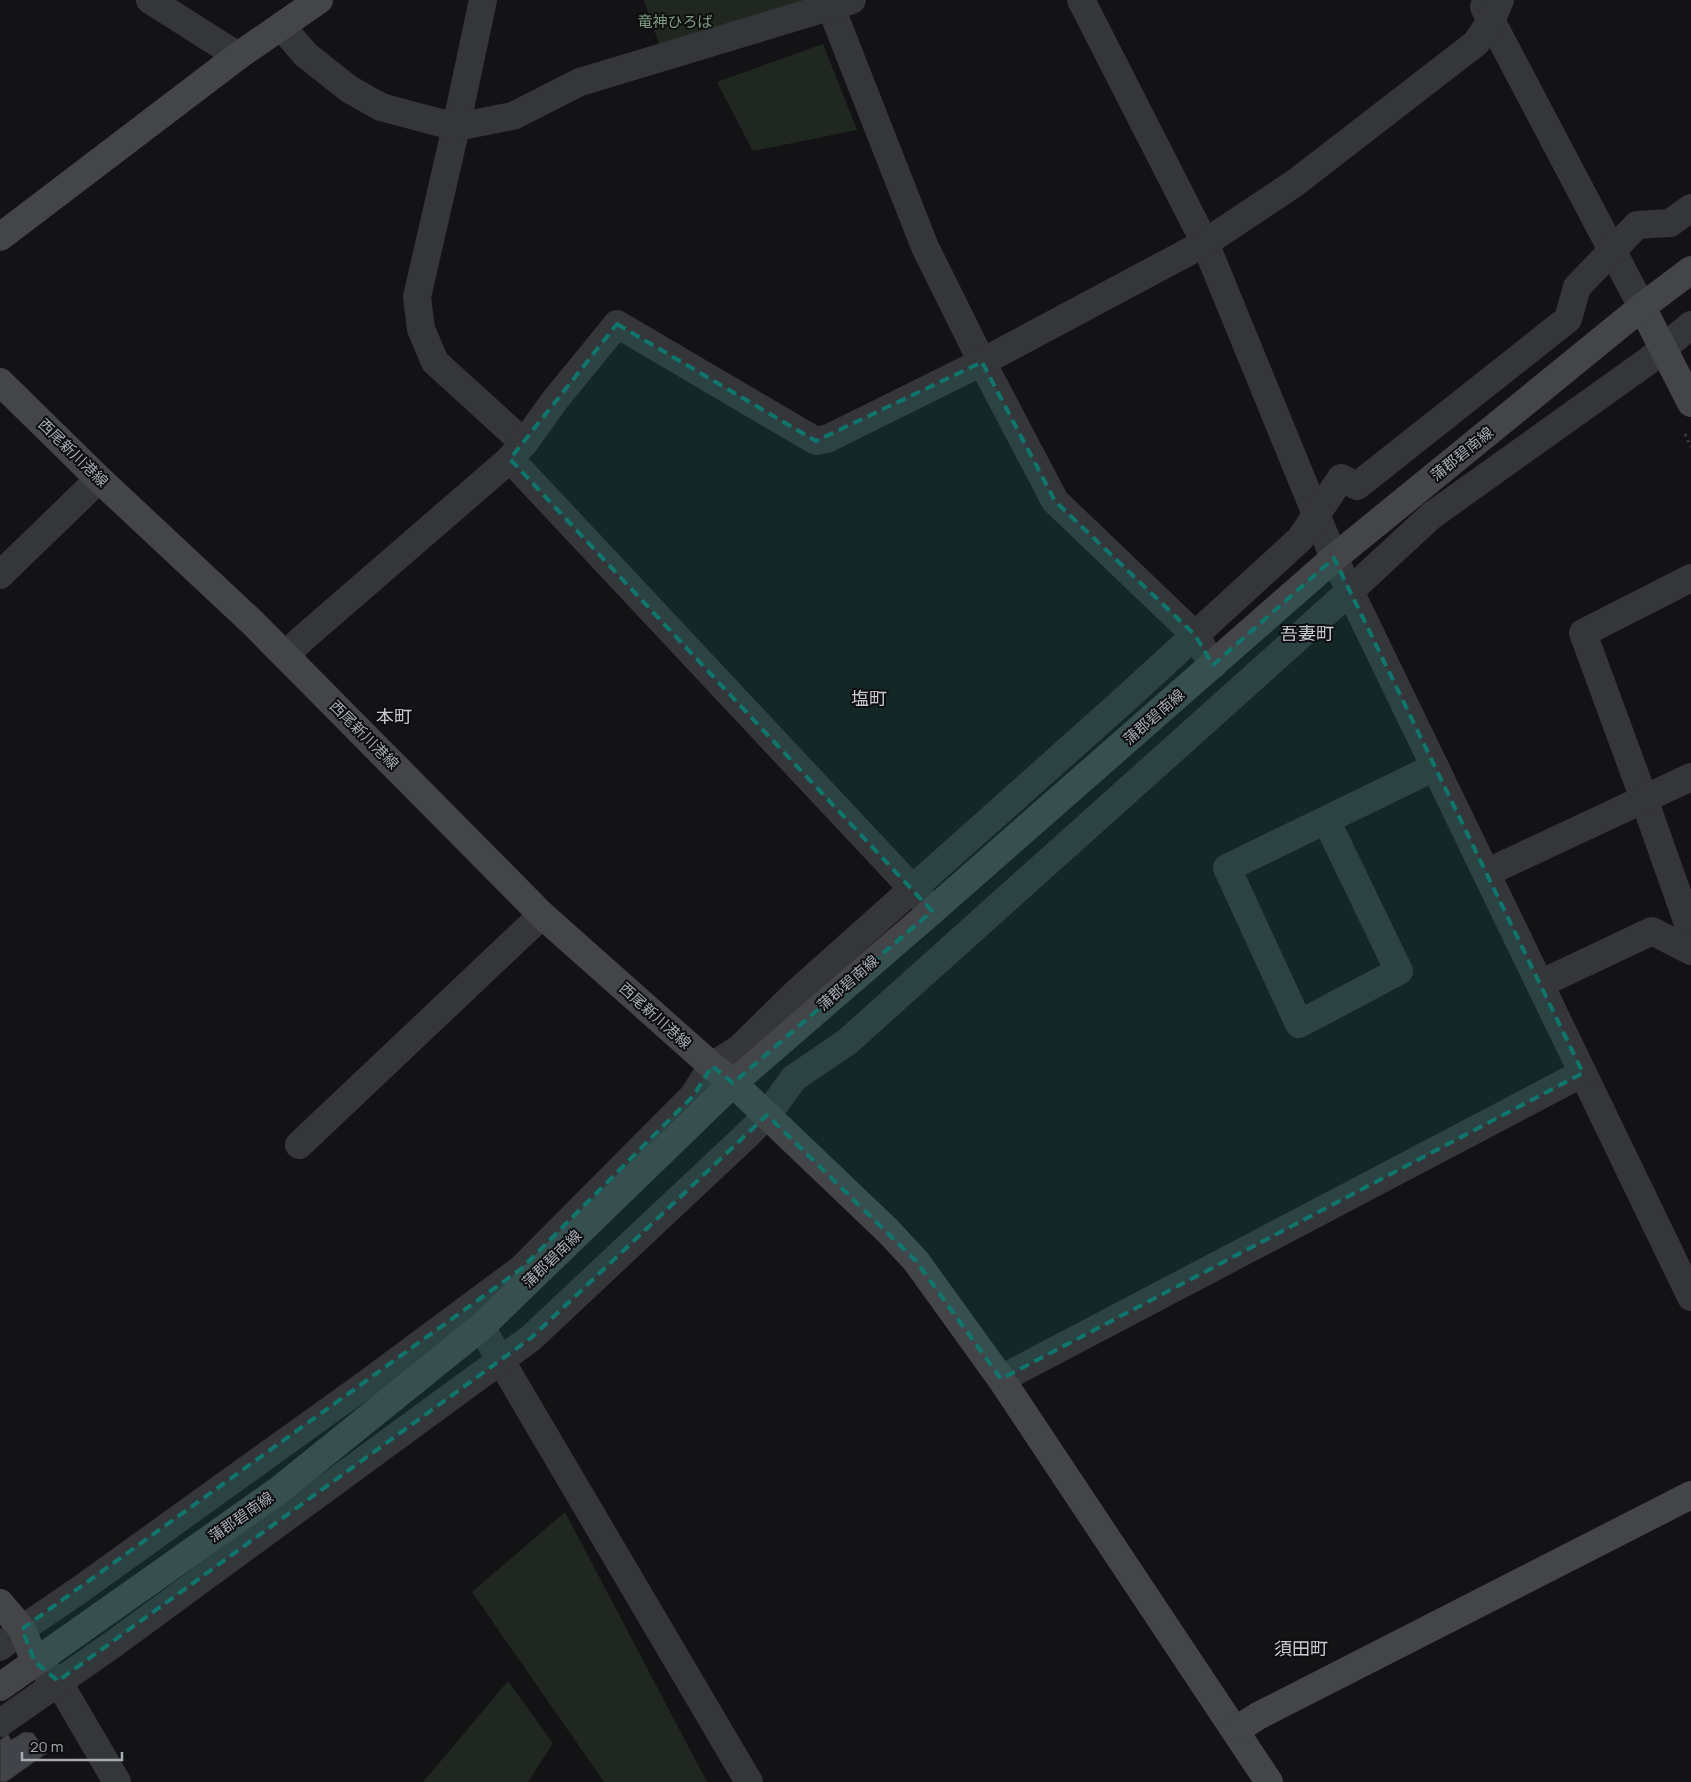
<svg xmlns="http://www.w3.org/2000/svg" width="1691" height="1782" font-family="Manrope,'Noto Sans JP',sans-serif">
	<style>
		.green { fill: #202721 }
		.building { fill: #424348; stroke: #2d2e31 }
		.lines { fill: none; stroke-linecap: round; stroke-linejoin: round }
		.path { stroke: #3b3c40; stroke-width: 3; stroke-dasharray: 2.5 4; stroke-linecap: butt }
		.street { stroke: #353639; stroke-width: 28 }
		.secondary { stroke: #434549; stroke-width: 28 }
		.marked { fill: #0f766e; fill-opacity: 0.2; stroke: #0f766e; stroke-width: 4; stroke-dasharray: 10 6; stroke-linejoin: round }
		.labels { text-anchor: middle; stroke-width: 4; stroke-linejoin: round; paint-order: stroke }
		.park-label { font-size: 15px; fill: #7f9d80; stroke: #0e0e10 }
		.street-label { font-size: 15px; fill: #a6abb4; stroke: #0e0e10 }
		.quarter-label { font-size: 18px; fill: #c7cad0; stroke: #0e0e10 }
	</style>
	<rect width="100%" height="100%" fill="#131315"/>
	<g class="green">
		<path d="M644,0H813L661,50Z"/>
		<path d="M823,44L857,130L753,151L717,82Z"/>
		<path d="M565,1512L707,1782H604L472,1592Z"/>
		<path d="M508,1681L553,1743L528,1782H423Z"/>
	</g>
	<path class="building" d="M24,1732L33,1733L47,1753L6,1782H0V1740L8,1734L11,1740Z"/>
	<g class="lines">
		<path class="path" d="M1685,434L1691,447"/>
		<g class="street">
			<path d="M150,0L238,56"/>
			<path d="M483,0L456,127L417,297L421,329L435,362L524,443"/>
			<path d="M828,0L925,247L982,362L1055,501L1195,635L1213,665"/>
			<path d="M1081,0L1205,243L1334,558L1691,1297"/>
			<path d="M1484,7L1642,307"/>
			<path d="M281,26L306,55L349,89L381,107L456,127L513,116L580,82L852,0"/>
			<path d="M510,459L925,902"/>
			<path d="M0,575L99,479"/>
			<path d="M1691,578L1583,633L1644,799L1691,932"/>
			<path d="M286,655L301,640L510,459L524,443L555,400L617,324L816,441L829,438L982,362L1205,243L1295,183L1476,43L1491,21L1500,0"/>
			<path d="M1326,820L1399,971L1299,1024L1227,868L1435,767"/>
			<path d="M1486,873L1691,777"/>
			<path d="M1540,984L1652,931L1691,951"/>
			<path d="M299,1145L542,915"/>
			<path d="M481,1327L749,1782"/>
			<path d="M1001,1379L1583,1073"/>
			<path d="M0,1647L22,1629L78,1591L366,1384L521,1269L694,1095L712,1066L740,1048L796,993L1122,702L1300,539L1341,478L1357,486L1568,319L1577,287L1637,225L1670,223L1691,208"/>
			<path d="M43,1669L58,1681L117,1782"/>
			<path d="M0,1723L112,1645L531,1338L746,1136L767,1115L794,1078L847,1042L1350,591L1431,516L1648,361L1691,325"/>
		</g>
		<g class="secondary">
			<path d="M0,237L238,56L319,0"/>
			<path d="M1642,307L1691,403"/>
			<path d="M0,382L99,479L253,623L542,915L712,1066L733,1083L888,1231L916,1261L1001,1379L1269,1782"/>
			<path d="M0,1603L22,1629L35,1662"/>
			<path d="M0,1687L279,1490L481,1327L733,1083L932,911L1334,558L1642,307L1691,270"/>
			<path d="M1236,1730L1258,1716L1691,1495"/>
		</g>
	</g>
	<path class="marked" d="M617,324L816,441L982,362L1055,501L1195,635L1213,665L1334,558L1583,1073L1001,1379L916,1261L767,1115L531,1338L58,1681L35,1662L22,1629L521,1269L694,1095L712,1066L733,1083L932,911L510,459Z"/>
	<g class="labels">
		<g class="park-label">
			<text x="675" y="27">竜神ひろば</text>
		</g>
		<g class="street-label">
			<text transform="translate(73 453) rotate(44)" y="5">西尾新川港線</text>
			<text transform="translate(1462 454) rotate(-39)" y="5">蒲郡碧南線</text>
			<text transform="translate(1154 717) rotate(-41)" y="5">蒲郡碧南線</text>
			<text transform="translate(364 735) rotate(45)" y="5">西尾新川港線</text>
			<text transform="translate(848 983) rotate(-41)" y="5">蒲郡碧南線</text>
			<text transform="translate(655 1016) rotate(42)" y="5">西尾新川港線</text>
			<text transform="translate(552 1259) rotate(-44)" y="5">蒲郡碧南線</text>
			<text transform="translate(241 1517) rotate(-35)" y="5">蒲郡碧南線</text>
		</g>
		<g class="quarter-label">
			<text x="1307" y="640">吾妻町</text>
			<text x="869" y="705">塩町</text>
			<text x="394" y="723">本町</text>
			<text x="1301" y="1655">須田町</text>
		</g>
	</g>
	<path d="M22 1752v8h100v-8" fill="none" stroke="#a6abb4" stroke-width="2.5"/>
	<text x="30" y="1752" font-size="15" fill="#a6abb4" stroke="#0e0e10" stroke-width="4" paint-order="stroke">20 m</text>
</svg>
